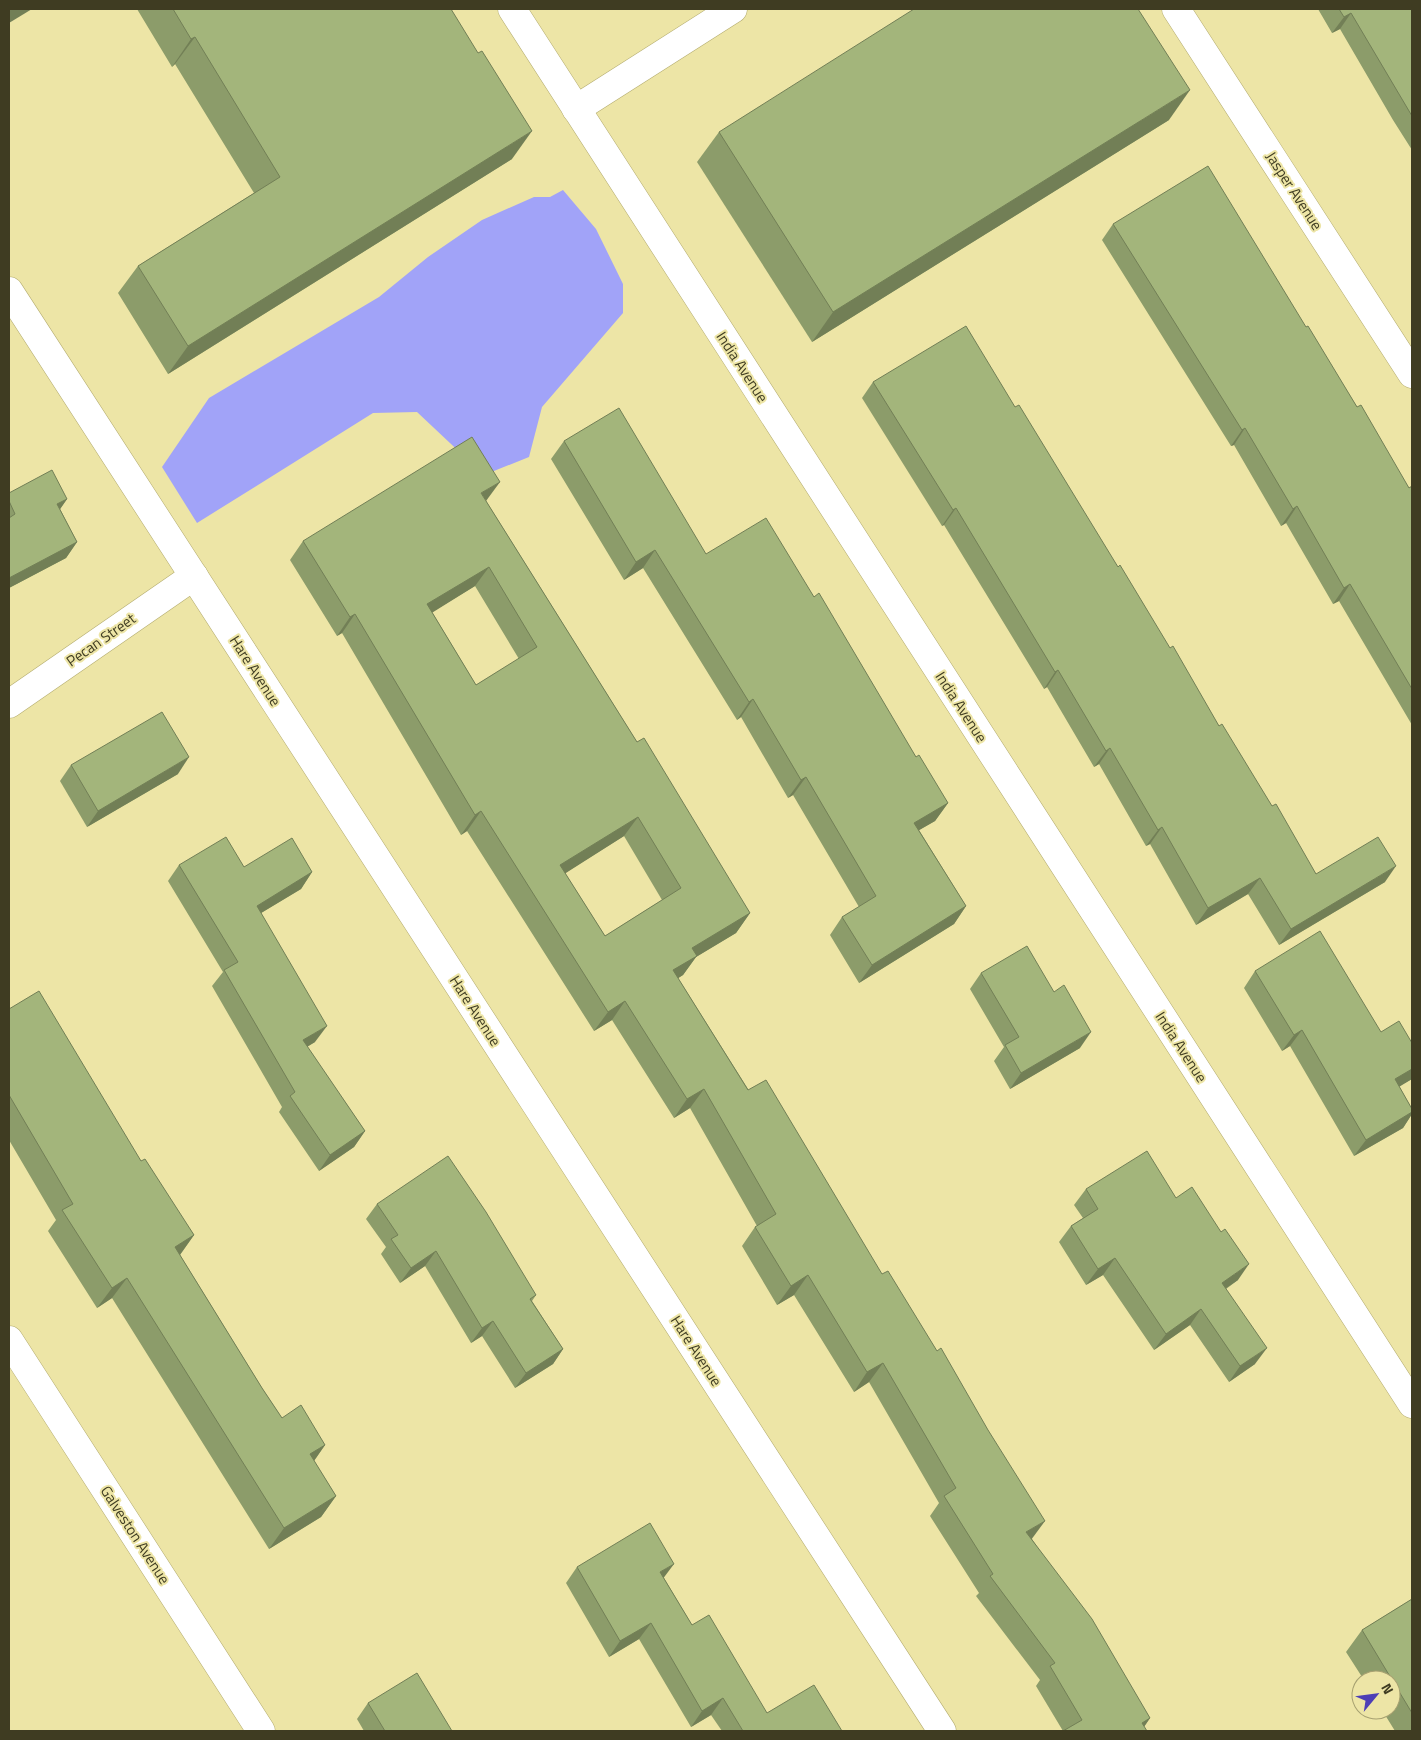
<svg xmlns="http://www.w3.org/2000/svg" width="1421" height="1740" font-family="'Titillium Web',sans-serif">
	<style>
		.water { fill: #a1a3f8 }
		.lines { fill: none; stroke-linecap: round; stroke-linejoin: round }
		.minor-casing { stroke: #b4ac6f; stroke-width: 29 }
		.minor { stroke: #fff; stroke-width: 28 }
		.wall { fill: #8c9c6a; fill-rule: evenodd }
		.shaded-wall { fill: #727f56 }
		.building { fill: #a3b57b; stroke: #727f56; fill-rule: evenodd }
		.labels { text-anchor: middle; stroke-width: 4; stroke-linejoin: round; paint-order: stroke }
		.street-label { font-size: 15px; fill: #3f3c22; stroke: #ede5a6 }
	</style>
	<rect width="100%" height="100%" fill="#ede5a6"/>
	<path class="water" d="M563,190L596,229L623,284V313L542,407L529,457L484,475L417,412L373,413L197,523L162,467L209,398L379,297L428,257L482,220L534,197H550Z"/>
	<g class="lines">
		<defs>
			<g id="minor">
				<path d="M512,9L1412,1404"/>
				<path d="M1176,9L1412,374"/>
				<path d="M576,109L733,9"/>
				<path d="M9,291L942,1731"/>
				<path d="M9,704L194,576"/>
				<path d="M9,1340L261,1731"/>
			</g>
		</defs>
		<use href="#minor" class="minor-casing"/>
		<use href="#minor" class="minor"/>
	</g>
	<g class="wall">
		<path d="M137,9H451L512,159L168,374L118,293L138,266L254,193L175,64L172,67Z"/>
		<path d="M1318,9H1412V150L1393,120L1340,29L1332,33Z"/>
		<path d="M1169,120L812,342L697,162L719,132Z"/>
		<path d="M1113,224L1306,327L1409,488L1412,486V725L1339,601L1333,604L1286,523L1281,526L1234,445L1231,446L1102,240Z"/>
		<path d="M873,382L1015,407L1219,726L1316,874L1385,882L1279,945L1248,894L1196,925L1150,844L1146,846L1099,764L1094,767L1047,687L1044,689L944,525L942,526L862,398Z"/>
		<path d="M564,441L706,554L814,597L916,757L948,803L935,821L919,830L966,906L954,924L859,983L830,935L842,917L859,907L793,795L788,798L741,717L737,720L643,568L624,580L551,459Z"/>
		<path d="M9,493L67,499L60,509L77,542L66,558L9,588Z"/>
		<path d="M486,501L637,742L750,913L736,933L696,957L683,975L678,978L1032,1539L1150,1718L1144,1727L1063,1731L1036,1686L1040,1680L976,1596L979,1593L930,1516L939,1503L869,1382L854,1392L794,1295L777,1305L742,1246L755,1227L757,1226L690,1108L674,1118L612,1020L594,1031L467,831L461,835L342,633L337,636L290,560L303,541ZM475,586L519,659L476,685L432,612ZM624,836L662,900L605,936L565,873Z"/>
		<path d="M71,765L178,774L87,827L60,781Z"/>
		<path d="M179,865L244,867L312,872L301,889L261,913L315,1042L307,1047L365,1131L354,1147L319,1171L279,1112L282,1107L212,986L223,972L168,881Z"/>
		<path d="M1255,971L1381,1032L1412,1043V1079L1399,1086L1412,1109V1114L1403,1128L1354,1156L1290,1046L1282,1051L1244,988Z"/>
		<path d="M981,973L1080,1048L1010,1089L994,1061L1004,1047L970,989Z"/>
		<path d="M9,1009L141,1161L194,1235L180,1255L262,1388L282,1418L325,1445L314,1461L336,1496L321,1517L269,1549L112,1298L97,1308L48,1231L56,1220L9,1140Z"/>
		<path d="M1086,1189L1176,1198L1238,1280L1226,1289L1255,1364L1229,1382L1190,1325L1154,1350L1103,1275L1086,1285L1059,1242L1071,1226L1083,1218L1074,1205Z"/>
		<path d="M377,1204L536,1295L532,1301L563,1349L553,1364L515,1388L482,1336L471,1343L425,1266L400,1283L381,1254L386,1247L366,1219Z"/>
		<path d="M577,1567L664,1578L692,1625L767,1713L842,1731H722L711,1715L691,1727L639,1639L609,1657L566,1583Z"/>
		<path d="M1412,1599V1731H1395L1382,1710H1391V1680H1364L1346,1652L1362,1630Z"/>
		<path d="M368,1703L452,1731H364L357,1719Z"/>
	</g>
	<g class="shaded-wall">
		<path d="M9,9H32L9,23Z"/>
		<path d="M1351,13L1340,29L1332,33L1344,17Z"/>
		<path d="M195,37L175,64L172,67L191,39Z"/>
		<path d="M1190,90L1169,120L812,342L833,312Z"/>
		<path d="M532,131L512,159L168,374L188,346Z"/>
		<path d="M1245,428L1234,445L1231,446L1242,430Z"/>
		<path d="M500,482L486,501L481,493Z"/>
		<path d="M67,499L56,515L57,504Z"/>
		<path d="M1297,506L1286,523L1281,526L1293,509Z"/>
		<path d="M956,508L944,525L942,526L953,510Z"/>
		<path d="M77,542L66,558L9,588V578Z"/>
		<path d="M655,550L643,568L624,580L636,562Z"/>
		<path d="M489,567L475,586L414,624L427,604Z"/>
		<path d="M1350,584L1339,601L1333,604L1344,588Z"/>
		<path d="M355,614L342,633L337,636L350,617Z"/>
		<path d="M1058,670L1047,687L1044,689L1055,672Z"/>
		<path d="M753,699L741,717L737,720L749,702Z"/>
		<path d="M1110,748L1099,764L1094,767L1106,751Z"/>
		<path d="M189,757L178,774L87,827L98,811Z"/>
		<path d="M806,777L793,795L788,798L801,780Z"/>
		<path d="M948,803L935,821L902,840L914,823Z"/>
		<path d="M481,811L467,831L461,835L475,815Z"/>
		<path d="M638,817L624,836L547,885L560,865Z"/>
		<path d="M1162,827L1150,844L1146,846L1158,830Z"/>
		<path d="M1396,866L1385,882L1279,945L1291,929Z"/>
		<path d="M312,872L301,889L246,922L257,906Z"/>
		<path d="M1260,878L1248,894L1196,925L1208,908Z"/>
		<path d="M966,906L954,924L859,983L872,965Z"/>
		<path d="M750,913L736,933L696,957L683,975L660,990L673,970L692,948Z"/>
		<path d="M625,1001L612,1020L594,1031L608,1012Z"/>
		<path d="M327,1026L315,1042L291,1056L303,1040Z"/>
		<path d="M1302,1030L1290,1046L1282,1051L1294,1035Z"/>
		<path d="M1091,1032L1080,1048L1010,1089L1021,1073Z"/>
		<path d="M1412,1069V1079L1384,1096L1395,1079Z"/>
		<path d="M704,1089L690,1108L674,1118L687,1099Z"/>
		<path d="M1412,1112V1114L1403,1128L1354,1156L1366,1140Z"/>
		<path d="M365,1131L354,1147L319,1171L330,1155Z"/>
		<path d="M194,1235L179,1256L175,1247Z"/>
		<path d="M436,1251L425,1266L400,1283L411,1268Z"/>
		<path d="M1115,1258L1103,1275L1086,1285L1098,1269Z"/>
		<path d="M1249,1264L1238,1280L1210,1299L1222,1283Z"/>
		<path d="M808,1275L794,1295L777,1305L791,1286Z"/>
		<path d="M127,1278L112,1298L97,1308L112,1288Z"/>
		<path d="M1201,1309L1190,1325L1154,1350L1166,1334Z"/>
		<path d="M493,1321L482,1336L471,1343L482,1328Z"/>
		<path d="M1267,1348L1255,1364L1229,1382L1240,1366Z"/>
		<path d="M563,1349L553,1364L515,1388L526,1373Z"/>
		<path d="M883,1363L869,1382L854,1392L867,1372Z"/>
		<path d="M325,1445L311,1465L310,1454Z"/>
		<path d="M336,1496L321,1517L269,1549L284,1528Z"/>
		<path d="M1045,1521L1031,1540L1026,1532Z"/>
		<path d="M674,1564L662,1580L660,1572Z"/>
		<path d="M651,1623L639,1639L609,1657L620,1641Z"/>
		<path d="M723,1698L711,1715L691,1727L702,1711Z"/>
		<path d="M1150,1718L1141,1731L1142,1723Z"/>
	</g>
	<g class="building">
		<path d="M173,9H451L478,53L482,51L532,131L188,346L138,266L280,177L195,37L191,39Z"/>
		<path d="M914,9H1138L1190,90L833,312L719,132Z"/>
		<path d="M1339,9H1412V116L1351,13L1344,17Z"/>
		<path d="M1208,166L1306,327L1308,326L1357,407L1361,405L1409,488L1412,486V689L1350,584L1344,588L1297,506L1293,509L1245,428L1242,430L1113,224Z"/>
		<path d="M966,326L1015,407L1019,405L1118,567L1120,565L1170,648L1173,646L1219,726L1222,724L1272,806L1276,804L1316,874L1378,837L1396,866L1291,929L1260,878L1208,908L1162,827L1158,830L1110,748L1106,751L1058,670L1055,672L956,508L953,510L873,382Z"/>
		<path d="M619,408L706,554L766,518L814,597L819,593L916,757L919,755L948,803L914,823L966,906L872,965L842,917L876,896L806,777L801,780L753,699L749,702L655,550L636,562L564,441Z"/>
		<path d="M472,437L500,482L481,493L637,742L644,738L750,913L692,948L697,956L673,970L748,1090L766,1080L882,1274L888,1271L937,1351L941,1348L988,1430L1045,1521L1026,1532L1092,1619L1150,1718L1142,1723L1147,1731H1063L1082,1720L1050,1666L1055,1663L990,1576L993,1574L944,1496L956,1488L883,1363L867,1372L808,1275L791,1286L755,1227L776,1214L704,1089L687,1099L625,1001L608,1012L481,811L475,815L355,614L350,617L303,541ZM489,567L537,647L476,685L427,604ZM638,817L681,888L605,936L560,865Z"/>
		<path d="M52,470L67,499L57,504L77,542L9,578V518L15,514L9,501V493Z"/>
		<path d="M162,712L189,757L98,811L71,765Z"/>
		<path d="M226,837L244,867L292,838L312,872L257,906L327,1026L303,1040L365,1131L330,1155L290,1096L295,1092L224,970L238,962L179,865Z"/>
		<path d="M1320,931L1381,1032L1399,1021L1412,1043V1069L1395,1079L1412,1109V1112L1366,1140L1302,1030L1294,1035L1255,971Z"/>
		<path d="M1027,946L1054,992L1064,985L1091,1032L1021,1073L1005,1045L1019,1037L981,973Z"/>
		<path d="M39,991L141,1161L145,1159L194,1235L175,1247L262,1388L282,1418L301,1405L325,1445L310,1454L336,1496L284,1528L127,1278L112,1288L62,1210L73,1204L9,1095V1009Z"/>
		<path d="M1147,1151L1176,1198L1192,1187L1221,1232L1225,1229L1249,1264L1222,1283L1267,1348L1240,1366L1201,1309L1166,1334L1115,1258L1098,1269L1071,1226L1098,1209L1086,1189Z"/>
		<path d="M448,1156L486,1212L536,1295L530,1299L563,1349L526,1373L493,1321L482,1328L436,1251L411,1268L391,1239L398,1235L377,1204Z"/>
		<path d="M650,1523L674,1564L660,1572L692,1625L709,1615L767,1713L814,1685L842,1731H743L723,1698L702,1711L651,1623L620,1641L577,1567Z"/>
		<path d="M1412,1599V1713L1362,1630Z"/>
		<path d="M417,1673L452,1731H385L368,1703Z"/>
	</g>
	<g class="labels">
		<g class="street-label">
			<text transform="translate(1294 191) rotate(57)" y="5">Jasper Avenue</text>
			<text transform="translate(742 367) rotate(57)" y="5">India Avenue</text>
			<text transform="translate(101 640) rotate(-35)" y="5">Pecan Street</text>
			<text transform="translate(255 671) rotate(57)" y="5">Hare Avenue</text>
			<text transform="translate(961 707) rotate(57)" y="5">India Avenue</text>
			<text transform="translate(475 1011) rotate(57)" y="5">Hare Avenue</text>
			<text transform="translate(1181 1047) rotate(57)" y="5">India Avenue</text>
			<text transform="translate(696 1351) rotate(57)" y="5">Hare Avenue</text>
			<text transform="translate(135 1535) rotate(57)" y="5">Galveston Avenue</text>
		</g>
	</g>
	<rect width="1421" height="1740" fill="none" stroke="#3f3c22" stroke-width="20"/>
	<g transform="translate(1376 1695) rotate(61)"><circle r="24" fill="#ede5a6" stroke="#a7a171"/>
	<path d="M0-4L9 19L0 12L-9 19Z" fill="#4d3fb6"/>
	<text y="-8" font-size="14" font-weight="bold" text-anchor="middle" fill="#3f3c22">N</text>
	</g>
</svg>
